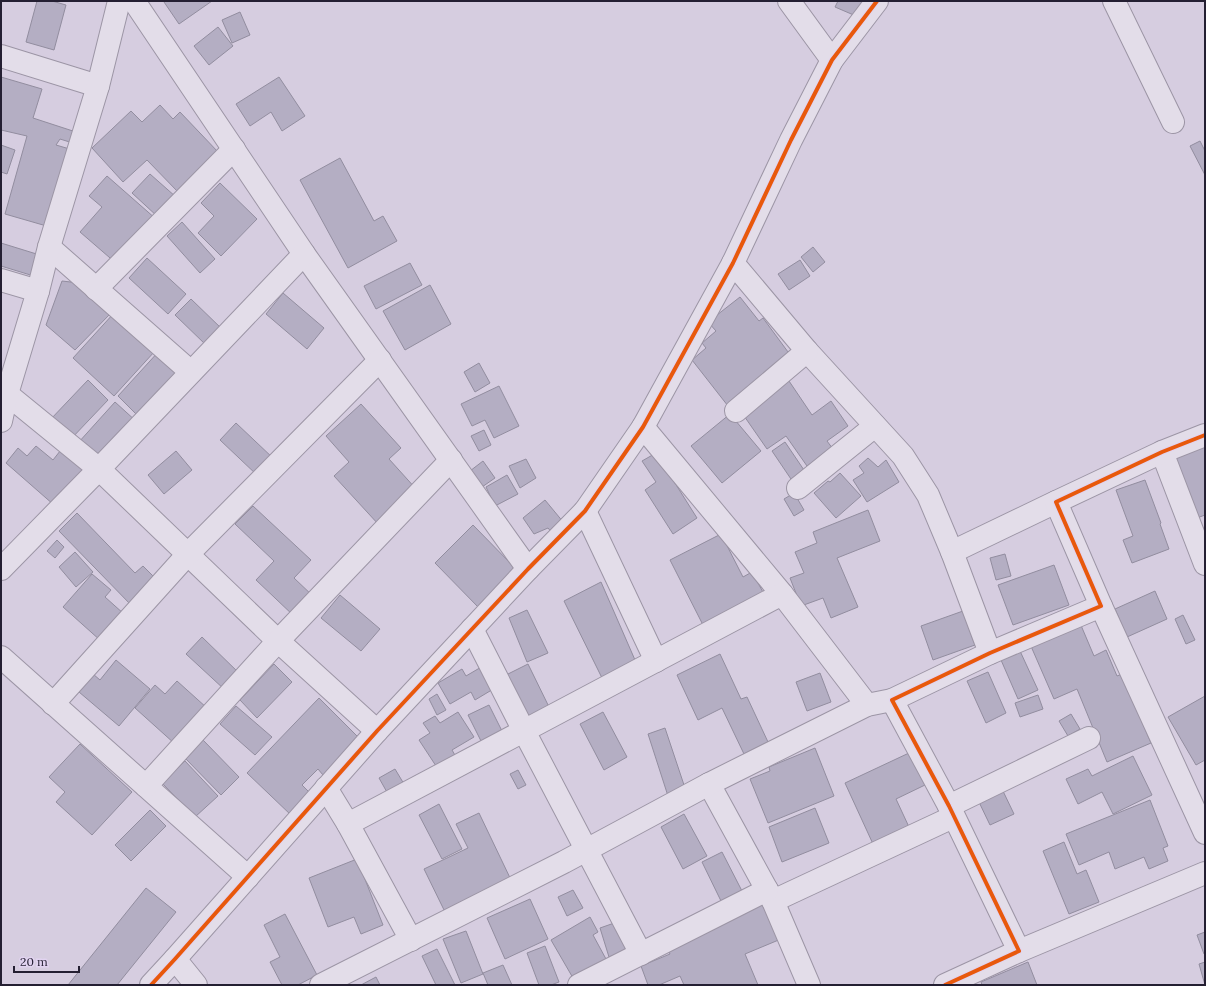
<svg xmlns="http://www.w3.org/2000/svg" width="1206" height="986" font-family="Lora,serif">
	<style>
		.building { fill: #b4aec3; stroke: #928d9f }
		.lines { fill: none; stroke-linecap: round; stroke-linejoin: round }
		.minor-casing { stroke: #9c95a5; stroke-width: 24 }
		.minor { stroke: #e3dde9; stroke-width: 22 }
		.cycleway-casing { stroke: #e1d3f0; stroke-width: 6 }
		.cycleway { stroke: #e8590c; stroke-width: 4 }
	</style>
	<rect width="100%" height="100%" fill="#d6cde0"/>
	<g class="building">
		<path d="M37,1H52L66,5L54,50L26,42Z"/>
		<path d="M164,1H212L179,24L164,2Z"/>
		<path d="M838,1H862L856,16L835,7Z"/>
		<path d="M240,12L250,35L232,43L222,20Z"/>
		<path d="M218,27L233,46L209,65L194,46Z"/>
		<path d="M1,77L42,89L33,118L79,133L76,144L60,139L56,145L73,150L50,227L5,214L27,136L1,130Z"/>
		<path d="M279,77L305,116L282,131L271,112L250,126L236,104Z"/>
		<path d="M160,105L173,119L180,112L219,153L178,192L147,160L123,182L92,148L131,111L142,122Z"/>
		<path d="M1200,141L1205,151V175L1190,146Z"/>
		<path d="M1,145L15,150L7,174L1,172Z"/>
		<path d="M340,158L374,221L383,216L397,241L348,268L300,180Z"/>
		<path d="M150,174L176,197L158,217L132,193Z"/>
		<path d="M107,176L156,219L117,264L80,232L102,207L89,196Z"/>
		<path d="M220,183L257,219L221,256L198,233L214,216L201,203Z"/>
		<path d="M182,222L215,259L200,273L167,236Z"/>
		<path d="M1,243L43,256L37,277L1,266Z"/>
		<path d="M813,247L825,262L813,272L801,257Z"/>
		<path d="M147,258L186,294L168,314L129,278Z"/>
		<path d="M800,260L810,276L789,290L778,274Z"/>
		<path d="M410,263L422,285L376,309L364,286Z"/>
		<path d="M62,281L79,283L110,314L75,350L46,325Z"/>
		<path d="M430,285L451,324L405,350L383,311Z"/>
		<path d="M283,293L324,328L307,349L266,314Z"/>
		<path d="M740,297L759,321L763,318L791,356L728,406L692,360L706,348L702,343L716,331L708,322Z"/>
		<path d="M191,299L222,329L206,345L175,315Z"/>
		<path d="M114,313L155,351L114,396L73,358Z"/>
		<path d="M160,350L184,372L141,419L118,396Z"/>
		<path d="M479,363L490,383L475,392L464,372Z"/>
		<path d="M88,380L108,400L70,440L50,420Z"/>
		<path d="M789,381L812,415L831,401L848,426L827,441L833,449L807,466L786,436L767,449L742,413Z"/>
		<path d="M499,386L519,426L494,438L485,420L472,426L461,404Z"/>
		<path d="M115,402L137,422L100,463L78,443Z"/>
		<path d="M361,404L401,448L389,459L417,490L379,525L334,476L349,462L326,436Z"/>
		<path d="M730,414L761,451L722,483L691,446Z"/>
		<path d="M236,423L274,459L258,476L220,440Z"/>
		<path d="M484,430L491,445L479,451L471,436Z"/>
		<path d="M785,442L806,473L793,482L772,451Z"/>
		<path d="M36,446L53,460L64,446L87,466L54,505L6,463L18,448L27,456Z"/>
		<path d="M1205,446V515L1197,518L1174,458Z"/>
		<path d="M176,451L192,470L164,494L148,475Z"/>
		<path d="M656,453L697,518L673,534L645,490L656,482L642,461Z"/>
		<path d="M868,458L878,467L886,460L899,482L867,502L853,480L864,473L859,466Z"/>
		<path d="M526,459L536,478L520,488L509,466Z"/>
		<path d="M483,461L495,478L482,487L470,471Z"/>
		<path d="M840,473L861,496L836,518L814,493L828,481L830,482Z"/>
		<path d="M507,475L518,494L495,506L486,487Z"/>
		<path d="M1145,480L1161,523L1160,524L1169,549L1132,563L1123,540L1133,536L1116,490Z"/>
		<path d="M794,493L804,510L794,516L784,499Z"/>
		<path d="M545,500L564,523L553,534L548,528L534,534L523,518Z"/>
		<path d="M253,506L311,560L294,578L314,597L295,617L256,580L274,561L235,524Z"/>
		<path d="M868,510L880,541L837,558L858,607L831,618L823,598L801,606L790,578L804,573L795,552L817,543L813,532Z"/>
		<path d="M77,513L135,573L143,566L158,581L132,606L59,531Z"/>
		<path d="M473,525L517,570L479,608L435,563Z"/>
		<path d="M721,534L743,577L752,572L764,594L703,625L670,560Z"/>
		<path d="M57,540L64,547L55,558L47,551Z"/>
		<path d="M75,552L93,572L76,587L59,567Z"/>
		<path d="M1005,554L1011,576L996,580L990,558Z"/>
		<path d="M1054,565L1069,605L1013,625L998,585Z"/>
		<path d="M92,574L111,590L105,597L124,614L101,641L63,607Z"/>
		<path d="M601,582L635,660L603,680L564,601Z"/>
		<path d="M1155,591L1167,619L1127,637L1115,609Z"/>
		<path d="M340,595L380,629L361,651L321,618Z"/>
		<path d="M527,610L548,653L527,662L509,618Z"/>
		<path d="M963,611L975,645L933,660L921,626Z"/>
		<path d="M1183,615L1195,640L1186,644L1175,619Z"/>
		<path d="M1080,623L1094,656L1106,650L1117,676L1122,674L1151,743L1107,762L1077,689L1054,699L1030,644Z"/>
		<path d="M202,637L240,674L225,690L186,654Z"/>
		<path d="M1020,651L1038,690L1018,699L1001,660Z"/>
		<path d="M720,654L741,699L747,697L768,742L744,754L722,708L698,720L677,675Z"/>
		<path d="M116,660L150,689L119,726L79,692L93,674L100,680Z"/>
		<path d="M274,664L292,682L257,718L240,700Z"/>
		<path d="M528,664L551,711L529,722L506,675Z"/>
		<path d="M483,666L495,688L475,700L471,692L450,704L438,683L462,669L466,676Z"/>
		<path d="M988,672L1006,713L986,723L967,681Z"/>
		<path d="M820,673L831,702L807,711L796,682Z"/>
		<path d="M177,681L207,708L175,744L135,708L155,685L165,694Z"/>
		<path d="M437,694L446,710L437,715L429,699Z"/>
		<path d="M1038,695L1043,709L1020,717L1015,703Z"/>
		<path d="M1205,696V760L1196,765L1168,717Z"/>
		<path d="M319,698L359,738L323,775L318,769L302,785L312,795L292,816L247,773Z"/>
		<path d="M489,705L505,737L484,747L468,715Z"/>
		<path d="M236,706L272,737L255,755L220,724Z"/>
		<path d="M458,712L474,737L452,750L456,757L438,769L419,740L430,733L423,723L435,716L440,723Z"/>
		<path d="M603,712L627,757L604,770L580,724Z"/>
		<path d="M1071,714L1080,729L1068,736L1059,721Z"/>
		<path d="M665,728L686,791L668,796L648,734Z"/>
		<path d="M203,740L239,777L221,795L185,758Z"/>
		<path d="M80,744L132,792L92,835L56,802L65,792L49,777Z"/>
		<path d="M815,748L834,796L768,823L750,779L770,771L769,767Z"/>
		<path d="M909,753L925,785L896,799L909,827L873,844L845,783Z"/>
		<path d="M1133,756L1152,795L1113,814L1102,792L1078,804L1066,779L1088,769L1092,776Z"/>
		<path d="M185,761L218,796L195,817L162,783Z"/>
		<path d="M395,769L404,784L388,794L379,778Z"/>
		<path d="M518,770L526,785L518,789L510,774Z"/>
		<path d="M1002,789L1014,814L990,825L978,800Z"/>
		<path d="M1150,800L1168,846L1163,848L1168,861L1149,869L1144,857L1115,869L1109,852L1079,865L1066,834Z"/>
		<path d="M439,804L462,849L442,859L419,815Z"/>
		<path d="M815,808L829,843L782,862L769,827Z"/>
		<path d="M150,810L166,826L131,861L115,845Z"/>
		<path d="M479,813L512,882L446,914L424,869L468,848L456,824Z"/>
		<path d="M684,814L707,856L683,869L661,827Z"/>
		<path d="M1064,842L1077,874L1086,870L1099,902L1069,914L1043,851Z"/>
		<path d="M722,852L742,891L721,901L702,862Z"/>
		<path d="M357,859L383,925L361,934L354,917L328,927L309,878Z"/>
		<path d="M146,888L176,912L117,985H68Z"/>
		<path d="M573,890L583,908L567,916L558,897Z"/>
		<path d="M530,899L548,939L505,959L487,918Z"/>
		<path d="M766,903L781,939L745,954L758,985H684L680,976L659,985H648L641,966L670,954L668,950L688,935Z"/>
		<path d="M285,914L317,975L298,985H282L270,962L280,957L264,925Z"/>
		<path d="M590,917L598,932L593,935L606,959L573,978L551,940Z"/>
		<path d="M620,921L630,949L609,957L600,928Z"/>
		<path d="M466,931L483,974L461,983L443,939Z"/>
		<path d="M1205,932V953L1204,954L1197,935Z"/>
		<path d="M545,946L559,982L551,985H539L527,953Z"/>
		<path d="M437,949L455,985H436L422,956Z"/>
		<path d="M1028,962L1037,985H982L981,982Z"/>
		<path d="M1205,962V985L1199,964Z"/>
		<path d="M503,965L512,985H488L483,973Z"/>
		<path d="M376,977L380,985H361Z"/>
	</g>
	<g class="lines">
		<defs>
			<g id="minor">
				<path d="M134,1L304,254L528,569"/>
				<path d="M789,1L832,60"/>
				<path d="M1114,1L1173,122"/>
				<path d="M1,56L98,86"/>
				<path d="M49,247L191,372"/>
				<path d="M733,263L807,351L903,456L928,495L952,552L990,653"/>
				<path d="M1,280L38,291"/>
				<path d="M96,289L234,149"/>
				<path d="M1,391L7,394L99,469L278,641L377,731"/>
				<path d="M736,411L807,351"/>
				<path d="M1,421L7,394L38,291L49,247L98,86L119,1"/>
				<path d="M643,427L782,594"/>
				<path d="M1162,452L1205,564"/>
				<path d="M798,488L875,426"/>
				<path d="M585,511L656,661"/>
				<path d="M952,552L1056,502"/>
				<path d="M1,569L99,469L304,254"/>
				<path d="M1101,606L1205,833"/>
				<path d="M472,629L524,731L641,954"/>
				<path d="M1,657L248,877"/>
				<path d="M53,704L188,554L380,360"/>
				<path d="M709,784L773,901L809,985"/>
				<path d="M146,786L278,641L451,460"/>
				<path d="M326,788L348,824L411,940"/>
				<path d="M949,806L1089,738"/>
				<path d="M348,824L782,594L867,705"/>
				<path d="M773,901L953,817"/>
				<path d="M1019,951L1205,873"/>
				<path d="M175,959L196,985"/>
				<path d="M151,985L175,959L377,731L528,569L585,511L643,427L733,263L791,140L832,60L877,1"/>
				<path d="M321,985L564,862L709,784L867,705L892,700"/>
				<path d="M579,985L767,890"/>
				<path d="M945,985L1019,951L949,806L892,700L990,653L1101,606L1056,502L1162,452L1205,435"/>
			</g>
		</defs>
		<use href="#minor" class="minor-casing"/>
		<use href="#minor" class="minor"/>
		<defs>
			<g id="cycleway">
				<path d="M151,985L175,959L377,731L528,569L585,511L643,427L733,263L791,140L832,60L877,1"/>
				<path d="M945,985L1019,951L949,806L892,700L990,653L1101,606L1056,502L1162,452L1205,435"/>
			</g>
		</defs>
		<use href="#cycleway" class="cycleway-casing"/>
		<use href="#cycleway" class="cycleway"/>
	</g>
	<rect width="1206" height="986" fill="none" stroke="#241f32" stroke-width="4"/>
	<path d="M14 966v6h65v-6" fill="none" stroke="#241f32" stroke-width="2"/>
	<text x="20" y="966" font-size="12" fill="#241f32" stroke="#e1d3f0" stroke-width="3" paint-order="stroke">20 m</text>
</svg>
